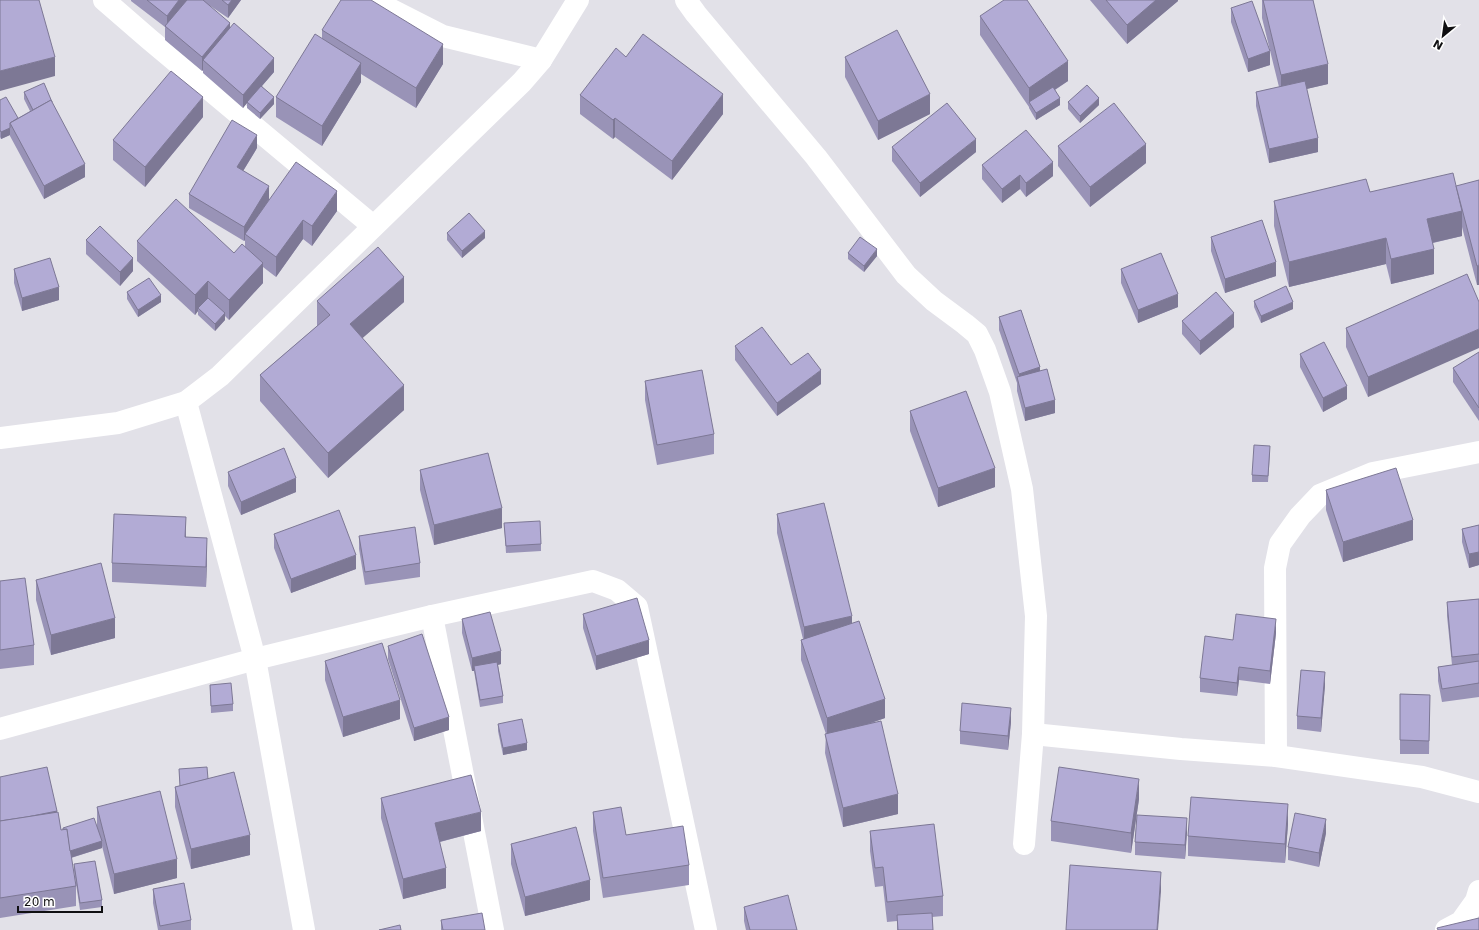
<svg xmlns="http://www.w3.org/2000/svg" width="1479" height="930" font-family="'DejaVu Sans',sans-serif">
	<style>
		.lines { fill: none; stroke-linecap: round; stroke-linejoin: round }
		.minor { stroke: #fff; stroke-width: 22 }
		.wall { fill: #9993b7 }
		.shaded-wall { fill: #7d7895 }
		.building { fill: #b2abd5; stroke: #7d7895 }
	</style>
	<rect width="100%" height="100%" fill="#e2e1e8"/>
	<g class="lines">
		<g class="minor">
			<path d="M104,0L149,39L373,226"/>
			<path d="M372,0L443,36L541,60"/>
			<path d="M686,0L696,14L816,157L906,275L934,301L965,324L977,334L985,350L1000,392L1022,489L1036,616L1033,734L1024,844"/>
			<path d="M186,402L255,659L304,930"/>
			<path d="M0,438L118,423L186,402L220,376L522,82L541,60L578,0"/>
			<path d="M432,616L493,930"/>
			<path d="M0,729L255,659L432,616L593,581L617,590L637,607L706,930"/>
			<path d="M1033,734L1181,749L1276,756L1422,777L1479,792"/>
			<path d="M1276,756L1275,568L1280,544L1300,516L1320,495L1373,473L1479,452"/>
			<path d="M1446,930L1461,922L1476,901L1479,891"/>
		</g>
	</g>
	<g class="wall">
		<path d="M131,0H241L228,18L209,5L274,72L262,86L274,104L260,119L247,108V103L243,108L203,73V70L202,71L165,40V27L131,1Z"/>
		<path d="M1090,0H1178V1L1127,44Z"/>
		<path d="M1262,0H1313L1328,84L1306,89L1318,152L1269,163L1256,106V92L1279,87L1262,18Z"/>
		<path d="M1231,8L1270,65L1248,72L1231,22Z"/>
		<path d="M980,16L1068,81L1055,90L1060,105L1036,120L1029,108V107L980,35Z"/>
		<path d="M322,30L443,64L416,108L361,74V82L322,146L276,117V97L322,38Z"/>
		<path d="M626,57L723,114L672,180L615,137L613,139L580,114V95Z"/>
		<path d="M845,57L930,114L878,140L845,77Z"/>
		<path d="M24,92L52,103L85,177L44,199L10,136V135L1,139L0,137V100L18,118L30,111L24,99Z"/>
		<path d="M1068,102L1099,105L1080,123L1068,109Z"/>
		<path d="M203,117L145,187L113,160V140Z"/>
		<path d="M1058,146L1146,163L1090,207L1058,166Z"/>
		<path d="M892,147L976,152L920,197L892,161Z"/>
		<path d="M257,148L243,171L269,200L264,207L337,211L312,246L303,239L276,277L263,267V283L229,320L225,316V320L215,331L198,315V311L195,315L137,261V241L234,253L245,246V240L244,241L189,208V194Z"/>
		<path d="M982,165L1053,176L1026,197L1020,189L1002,203L982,179Z"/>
		<path d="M1479,180L1477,285L1462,227V236L1433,243L1434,274L1391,284L1386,264L1289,287L1274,226V201L1370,192L1456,187Z"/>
		<path d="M447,233L485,238L462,258L447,240Z"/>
		<path d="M1211,237L1276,276L1225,293L1211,251Z"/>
		<path d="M86,240L133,271L120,286L86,254Z"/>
		<path d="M848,253L877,256L864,272L848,259Z"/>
		<path d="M14,269L59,300L22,311L14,283Z"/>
		<path d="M1121,269L1178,307L1138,323L1121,283Z"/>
		<path d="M127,292L161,302L138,317L127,299Z"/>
		<path d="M317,301L404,302L362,338L404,410L328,478L260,401V375L317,326Z"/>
		<path d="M1254,301L1293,309L1261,323L1254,307Z"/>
		<path d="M1479,302L1368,397L1346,347V328Z"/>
		<path d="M999,317L1040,371L1055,413L1025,421L1017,391V383L999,330Z"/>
		<path d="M1182,321L1234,327L1200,355L1182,334Z"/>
		<path d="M735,346L791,365L821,384L777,416L735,360Z"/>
		<path d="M1479,352V421L1453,382V368Z"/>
		<path d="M1300,354L1347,399L1323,412L1300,367Z"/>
		<path d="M645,381L714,434V454L657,465L645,400Z"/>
		<path d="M910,411L995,487L938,507L910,431Z"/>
		<path d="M1270,453L1268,482H1252V475Z"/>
		<path d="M420,470L502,528L434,545L420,490Z"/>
		<path d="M228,472L296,492L241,515L228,486Z"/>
		<path d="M1326,490L1413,540L1343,562L1326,510Z"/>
		<path d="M777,514L852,623L885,718L874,722L898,814L843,827L825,753L826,734L801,660V640L803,639L777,533Z"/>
		<path d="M504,523L541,544V551L506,553Z"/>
		<path d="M1479,525V565L1469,568L1462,542V529Z"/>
		<path d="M274,534L356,569L291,593L274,548Z"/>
		<path d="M359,536L420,563V577L365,585L359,549Z"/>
		<path d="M186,537L207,558L206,587L112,582V563Z"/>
		<path d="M36,580L115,638L51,655L36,600Z"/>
		<path d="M0,581L34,645V665L0,669Z"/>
		<path d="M1479,599V697L1442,702L1438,681V667L1452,665L1447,616V602Z"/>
		<path d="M583,614L649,654L596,670L583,628Z"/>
		<path d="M462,619L501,664L498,665L503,696V703L480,707L474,671H472L462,633Z"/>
		<path d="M1276,633L1270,684L1239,680L1237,696L1200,692V678L1233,640Z"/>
		<path d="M388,646L449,730L414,741L388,659Z"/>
		<path d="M325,661L400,719L343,737L325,680Z"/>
		<path d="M210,685L233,704V711L211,713Z"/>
		<path d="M1325,685L1321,732L1297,729V716Z"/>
		<path d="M1400,694L1430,695L1429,754H1400Z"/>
		<path d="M1011,722L1008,750L960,744V731Z"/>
		<path d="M498,724L527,750L503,755L498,731Z"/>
		<path d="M179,769L208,779L250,855L191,869L175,807V787L180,786Z"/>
		<path d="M0,777L57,812L61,830L63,829V828L97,826V807L177,878L114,894L102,846V848L71,858L76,886V906L0,918Z"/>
		<path d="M381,798L481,831L440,842L446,888L403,899L381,818Z"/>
		<path d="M1139,799L1131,853L1051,841V821Z"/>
		<path d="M593,812L626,835L689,865V885L603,898L593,831Z"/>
		<path d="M1288,824L1285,863L1188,856V836Z"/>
		<path d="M870,831L943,896V916L932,917L933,930H897V921L887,922L883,886L875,887L870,851Z"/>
		<path d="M1187,832L1185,859L1135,855V842Z"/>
		<path d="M1326,833L1319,867L1288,860V847Z"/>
		<path d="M511,844L590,900L525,916L511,864Z"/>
		<path d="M74,864L102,900V907L80,910L74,871Z"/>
		<path d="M153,889L191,920V930H158L153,903Z"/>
		<path d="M744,907L797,930H746L744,921Z"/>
		<path d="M441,920L485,930H441Z"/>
	</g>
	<g class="shaded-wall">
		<path d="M179,0H189L167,29V16Z"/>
		<path d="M232,0H241L228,18V5Z"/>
		<path d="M1156,0H1178V1L1127,44V25Z"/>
		<path d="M230,23V36L203,60V70L202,71V57Z"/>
		<path d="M443,44V64L416,108V88Z"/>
		<path d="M1270,51V65L1248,72V59Z"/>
		<path d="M55,57V76L0,91V71Z"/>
		<path d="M274,58V72L248,102H247V103L243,108V95Z"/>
		<path d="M1068,61V81L1031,105L1029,102V107V88Z"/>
		<path d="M361,63V82L322,146V126Z"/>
		<path d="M1328,64V84L1281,95V75Z"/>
		<path d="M723,94V114L672,180V161Z"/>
		<path d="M930,94V114L878,140V121Z"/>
		<path d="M203,97V117L145,187V167Z"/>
		<path d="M274,97V104L260,119V113Z"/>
		<path d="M1060,98V105L1036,120V113Z"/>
		<path d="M1099,98V105L1080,123V116Z"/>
		<path d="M615,118V137L613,139V120Z"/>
		<path d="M10,128V135L1,139V132Z"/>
		<path d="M257,135V148L237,181V167Z"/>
		<path d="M1318,138V152L1269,163V149Z"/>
		<path d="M976,139V152L920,197V183Z"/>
		<path d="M1146,144V163L1090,207V187Z"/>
		<path d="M1053,162V176L1026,197V183Z"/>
		<path d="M85,164V177L44,199V186Z"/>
		<path d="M1020,175V189L1002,203V189Z"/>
		<path d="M269,186V200L247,236L245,234V240L244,241V227Z"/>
		<path d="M337,191V211L312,246V226Z"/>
		<path d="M1462,211V236L1427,244V219Z"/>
		<path d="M303,220V239L276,277V257Z"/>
		<path d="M485,231V238L462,258V251Z"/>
		<path d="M1386,238V264L1289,287V262Z"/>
		<path d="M877,249V256L864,272V266Z"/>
		<path d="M1434,249V274L1391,284V259Z"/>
		<path d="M133,258V271L120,286V272Z"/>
		<path d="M1276,262V276L1225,293V279Z"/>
		<path d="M263,263V283L229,320V300Z"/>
		<path d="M1479,265V285H1477V266Z"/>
		<path d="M404,277V302L350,349V324Z"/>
		<path d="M208,281V301L198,308V311L195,315V295Z"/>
		<path d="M59,287V300L22,311V298Z"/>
		<path d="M1178,294V307L1138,323V310Z"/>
		<path d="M161,295V302L138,317V310Z"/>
		<path d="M1293,302V309L1261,323V316Z"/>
		<path d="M225,313V320L215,331V324Z"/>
		<path d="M1234,313V327L1200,355V341Z"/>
		<path d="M1479,329V348L1368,397V377Z"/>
		<path d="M1040,367V381L1019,383V374Z"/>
		<path d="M821,370V384L777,416V403Z"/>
		<path d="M404,385V410L328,478V453Z"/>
		<path d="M1347,386V399L1323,412V398Z"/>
		<path d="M1055,400V413L1025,421V408Z"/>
		<path d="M995,468V487L938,507V488Z"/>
		<path d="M296,478V492L241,515V502Z"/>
		<path d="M502,508V528L434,545V525Z"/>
		<path d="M186,517V537L185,557V537Z"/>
		<path d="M1413,520V540L1343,562V542Z"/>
		<path d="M207,538V558L206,587V567Z"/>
		<path d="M1479,552V565L1469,568V554Z"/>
		<path d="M356,555V569L291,593V579Z"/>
		<path d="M852,616V636L804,647V627Z"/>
		<path d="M115,618V638L51,655V635Z"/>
		<path d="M1276,619V633L1270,684V671Z"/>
		<path d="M649,640V654L596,670V656Z"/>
		<path d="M501,651V664L475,671L474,666V671H472V658Z"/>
		<path d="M1239,667V680L1237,696V683Z"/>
		<path d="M1325,672V685L1321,732V718Z"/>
		<path d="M885,699V718L827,738V718Z"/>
		<path d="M400,700V719L343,737V717Z"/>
		<path d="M1011,708V722L1008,750V736Z"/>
		<path d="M449,717V730L414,741V728Z"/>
		<path d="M527,743V750L503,755V748Z"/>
		<path d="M1139,779V799L1131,853V833Z"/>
		<path d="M898,794V814L843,827V808Z"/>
		<path d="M1288,804V824L1285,863V844Z"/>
		<path d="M57,811V824L0,823Z"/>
		<path d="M481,812V831L435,843V823Z"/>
		<path d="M1187,818V832L1185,859V845Z"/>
		<path d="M1326,819V833L1319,867V853Z"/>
		<path d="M250,835V855L191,869V849Z"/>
		<path d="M102,841V848L70,858V851Z"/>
		<path d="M177,859V878L114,894V874Z"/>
		<path d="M446,868V888L403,899V879Z"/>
		<path d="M1161,872V891L1158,930H1157Z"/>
		<path d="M590,880V900L525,916V897Z"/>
	</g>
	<g class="building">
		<path d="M0,0H39L55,57L0,71Z"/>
		<path d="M147,0H179L167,16Z"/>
		<path d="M187,0H203L230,23L202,57L165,26Z"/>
		<path d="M222,0H232L228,5Z"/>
		<path d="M341,0H371L443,44L416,88L322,30Z"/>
		<path d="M1004,0H1027L1068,61L1029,88L980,16Z"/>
		<path d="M1106,0H1156L1127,25Z"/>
		<path d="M1263,0H1313L1328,64L1281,75Z"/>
		<path d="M1252,1L1270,51L1248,59L1231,8Z"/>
		<path d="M234,23L274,58L243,95L203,60Z"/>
		<path d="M897,30L930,94L878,121L845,57Z"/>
		<path d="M315,34L361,63L322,126L276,97Z"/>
		<path d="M643,34L723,94L672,161L615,118L613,120L580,95L616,48L626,57Z"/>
		<path d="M171,71L203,97L145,167L113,140Z"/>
		<path d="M1305,81L1318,138L1269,149L1256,92Z"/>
		<path d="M44,83L52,102L51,100L33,110L24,92Z"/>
		<path d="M1087,85L1099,98L1080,116L1068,102Z"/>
		<path d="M261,86L274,97L260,113L247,102Z"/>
		<path d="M1053,87L1060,98L1036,113L1029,102Z"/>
		<path d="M6,97L18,118L10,123V128L1,132L0,130V100Z"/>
		<path d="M51,100L85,164L44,186L10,123Z"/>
		<path d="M947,103L976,139L920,183L892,147Z"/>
		<path d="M1114,103L1146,144L1090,187L1058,146Z"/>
		<path d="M232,120L257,135L237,167L269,186L244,227L189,194Z"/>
		<path d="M1026,130L1053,162L1026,183L1020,175L1002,189L982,165Z"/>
		<path d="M296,162L337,191L312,226L303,220L276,257L245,234Z"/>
		<path d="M1453,173L1462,211L1427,219L1434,249L1391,259L1386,238L1289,262L1274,201L1366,179L1370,192Z"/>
		<path d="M1479,180V265L1477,266L1456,186Z"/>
		<path d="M176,199L234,253L242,244L263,263L229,300L208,281L195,295L137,241Z"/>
		<path d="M469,213L485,231L462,251L447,233Z"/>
		<path d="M1262,220L1276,262L1225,279L1211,237Z"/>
		<path d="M100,226L133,258L120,272L86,240Z"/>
		<path d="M860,237L877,249L864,266L848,253Z"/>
		<path d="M378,247L404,277L350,324L404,385L328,453L260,375L330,315L317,301Z"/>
		<path d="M1161,253L1178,294L1138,310L1121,269Z"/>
		<path d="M50,258L59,287L22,298L14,269Z"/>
		<path d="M1467,274L1479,302V329L1368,377L1346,328Z"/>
		<path d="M149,278L161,295L138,310L127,292Z"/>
		<path d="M1286,286L1293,302L1261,316L1254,301Z"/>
		<path d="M1216,292L1234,313L1200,341L1182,321Z"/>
		<path d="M208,298L225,313L215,324L198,308Z"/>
		<path d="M1021,310L1040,367L1019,374L999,317Z"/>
		<path d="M762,327L791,365L808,353L821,370L777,403L735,346Z"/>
		<path d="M1324,342L1347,386L1323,398L1300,354Z"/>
		<path d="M1479,352V408L1453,368Z"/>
		<path d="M1047,369L1055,400L1025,408L1017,377Z"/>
		<path d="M702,370L714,434L657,445L645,381Z"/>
		<path d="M966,391L995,468L938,488L910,411Z"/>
		<path d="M1254,445L1270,446L1268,476L1252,475Z"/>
		<path d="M284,448L296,478L241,502L228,472Z"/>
		<path d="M488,453L502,508L434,525L420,470Z"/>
		<path d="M1396,468L1413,520L1343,542L1326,490Z"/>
		<path d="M824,503L852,616L804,627L777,514Z"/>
		<path d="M339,510L356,555L291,579L274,534Z"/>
		<path d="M114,514L186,517L185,537L207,538L206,567L112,563Z"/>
		<path d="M540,521L541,544L506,546L504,523Z"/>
		<path d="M1479,525V552L1469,554L1462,529Z"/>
		<path d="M415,527L420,563L365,572L359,536Z"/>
		<path d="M101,563L115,618L51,635L36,580Z"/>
		<path d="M25,578L34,645L0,650V581Z"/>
		<path d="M637,598L649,640L596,656L583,614Z"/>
		<path d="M1479,599V654L1452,657L1447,602Z"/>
		<path d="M490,612L501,651L472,658L462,619Z"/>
		<path d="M1236,614L1276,619L1270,671L1239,667L1237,683L1200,678L1205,636L1233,640Z"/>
		<path d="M859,621L885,699L827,718L801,640Z"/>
		<path d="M422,634L449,717L414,728L388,646Z"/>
		<path d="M382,643L400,700L343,717L325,661Z"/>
		<path d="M1479,661V683L1442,689L1438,667Z"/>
		<path d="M497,662L503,696L480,700L474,666Z"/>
		<path d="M1301,670L1325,672L1321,718L1297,716Z"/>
		<path d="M231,683L233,704L211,706L210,685Z"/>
		<path d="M1400,694L1430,695L1429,741L1400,740Z"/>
		<path d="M962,703L1011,708L1008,736L960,731Z"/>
		<path d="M522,719L527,743L503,748L498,724Z"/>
		<path d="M881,721L898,794L843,808L825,734Z"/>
		<path d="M47,767L57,811L27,817L0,821V777Z"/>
		<path d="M207,767L208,779L180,786L179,769Z"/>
		<path d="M1059,767L1139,779L1131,833L1051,821Z"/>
		<path d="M234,772L250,835L191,849L175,787Z"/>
		<path d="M471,775L481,812L435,823L446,868L403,879L381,798Z"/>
		<path d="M160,791L177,859L114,874L97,807Z"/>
		<path d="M1191,797L1288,804L1285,844L1188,836Z"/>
		<path d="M621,807L626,835L683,826L689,865L603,878L593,812Z"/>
		<path d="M58,812L61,830L67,829L76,886L0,898V821Z"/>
		<path d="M1295,813L1326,819L1319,853L1288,847Z"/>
		<path d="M1137,815L1187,818L1185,845L1135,842Z"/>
		<path d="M94,818L102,841L70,851L67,829H63V828Z"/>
		<path d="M934,824L943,896L887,902L883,867L875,868L870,831Z"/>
		<path d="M576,827L590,880L525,897L511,844Z"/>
		<path d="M95,861L102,900L80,903L74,864Z"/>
		<path d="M1070,865L1161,872L1157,930H1066Z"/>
		<path d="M184,883L191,920L160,926L153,889Z"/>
		<path d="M788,895L797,930H750L744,907Z"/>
		<path d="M482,913L485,930H443L441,920Z"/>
		<path d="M932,913L933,930H898L897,915Z"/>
		<path d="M1479,918V930H1438L1437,928Z"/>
		<path d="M400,925L401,930H379Z"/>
	</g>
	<g transform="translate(1443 36) rotate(209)" stroke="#ffffff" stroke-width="3" paint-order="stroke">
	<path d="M0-3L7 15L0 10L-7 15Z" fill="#0f0f11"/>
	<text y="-6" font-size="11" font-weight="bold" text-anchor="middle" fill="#0f0f11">N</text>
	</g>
	<path d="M18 906v6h84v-6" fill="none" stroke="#0f0f11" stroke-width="2"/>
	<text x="24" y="906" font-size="12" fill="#0f0f11" stroke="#ffffff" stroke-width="3" paint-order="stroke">20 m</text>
</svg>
